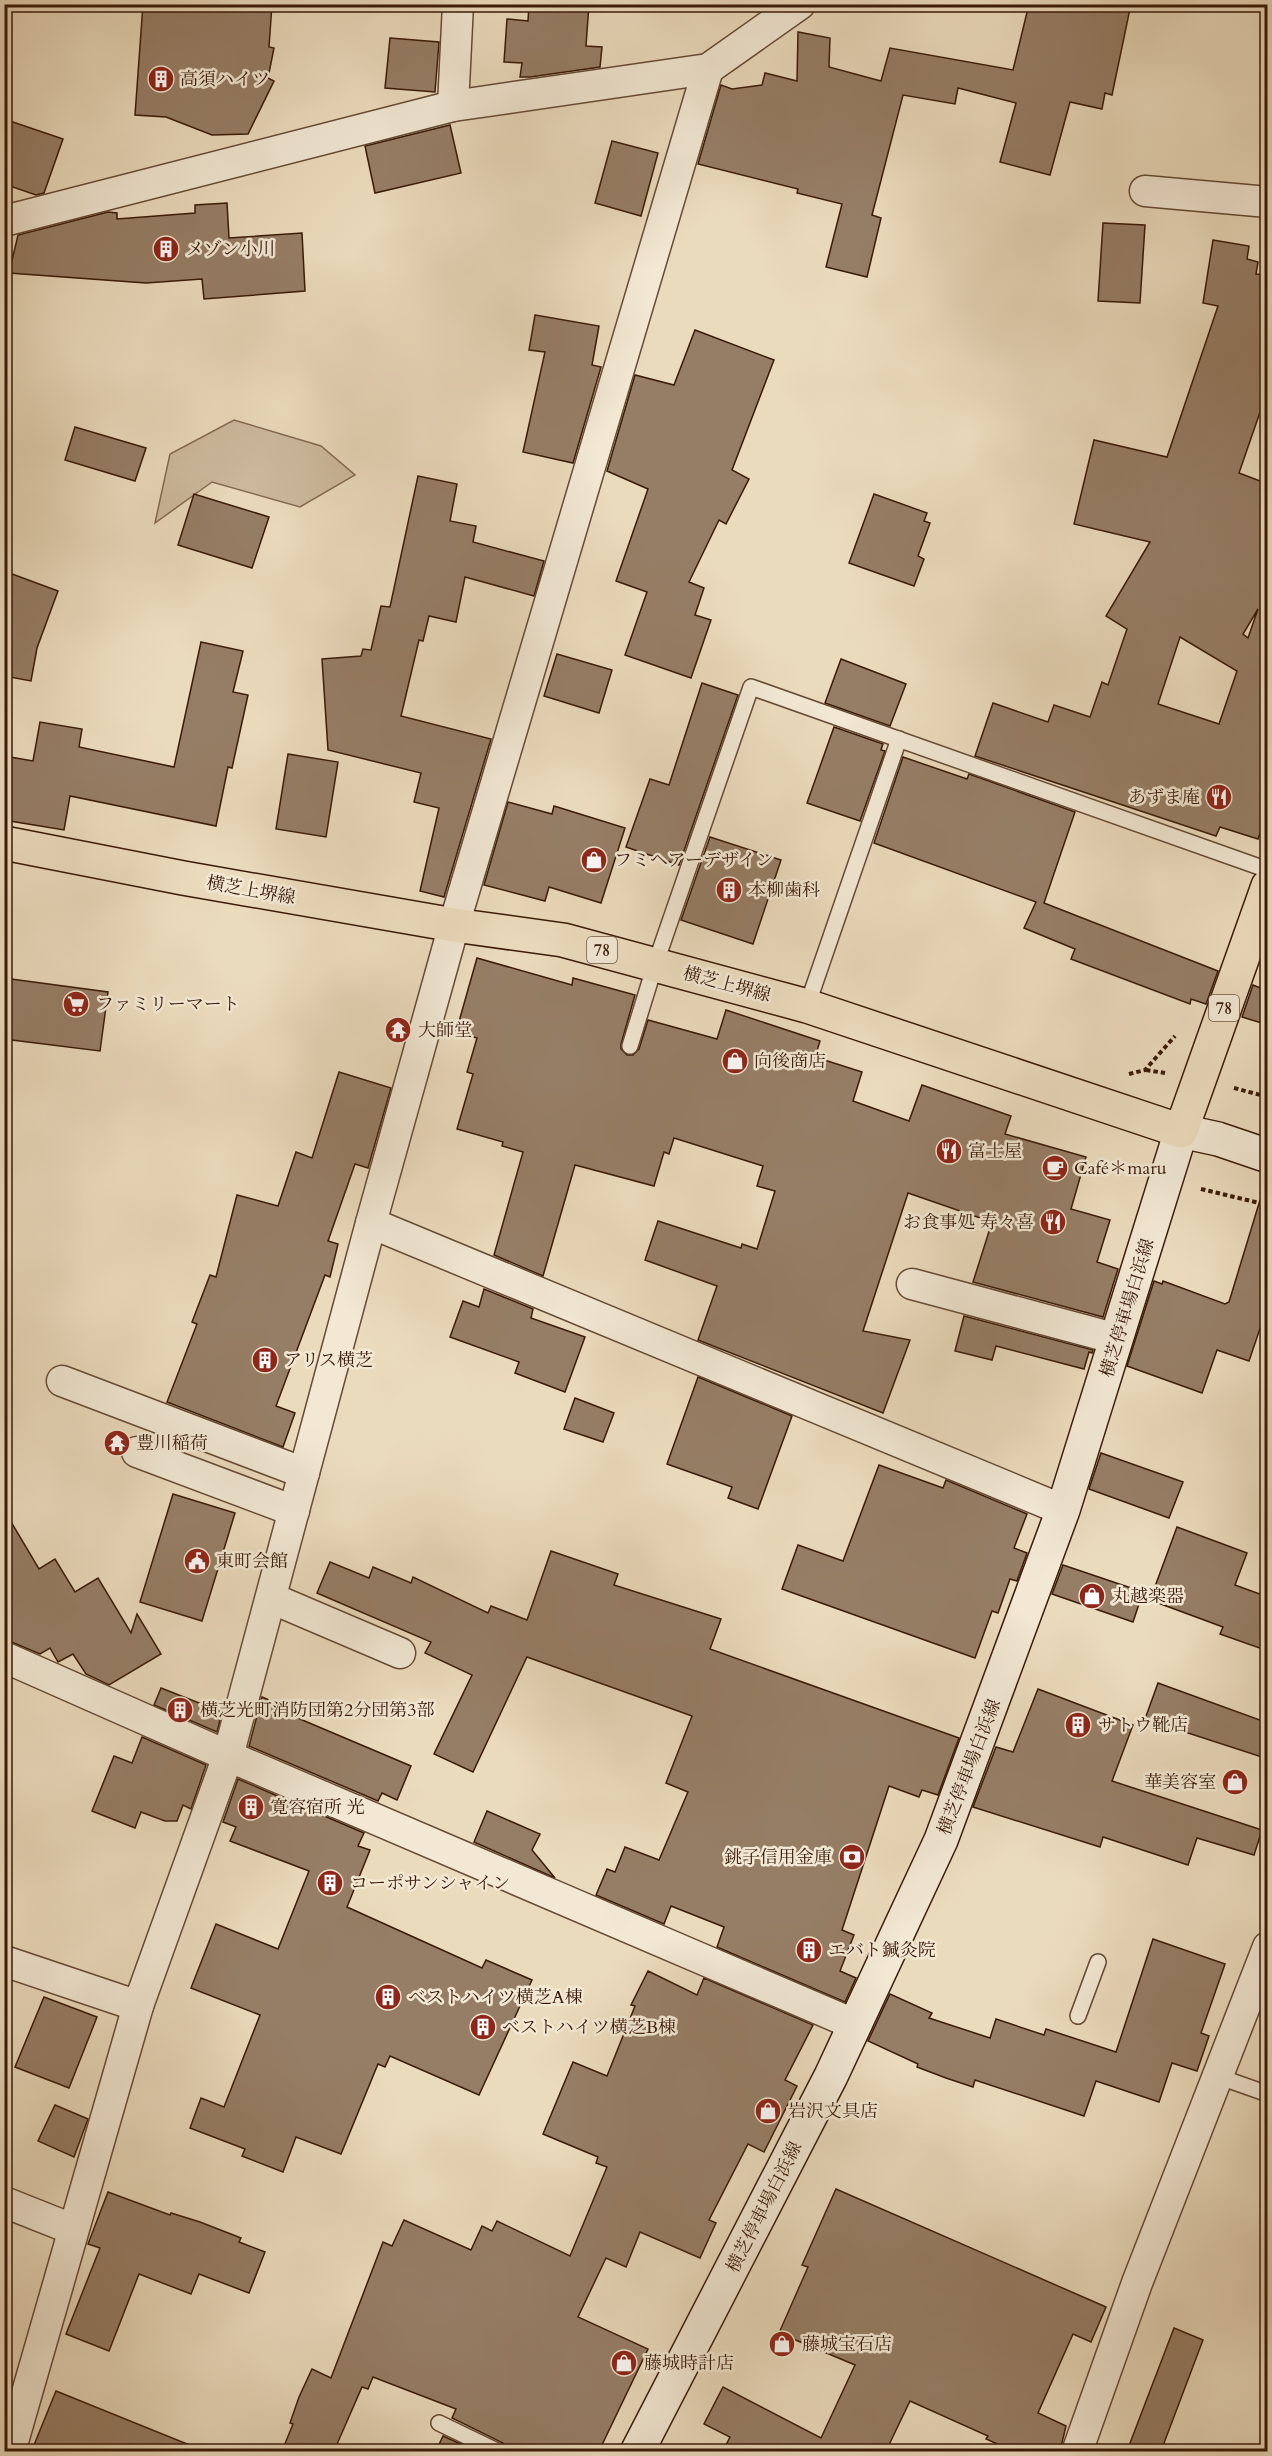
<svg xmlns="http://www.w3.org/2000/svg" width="1272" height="2456" font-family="Cardo,'Noto Serif JP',serif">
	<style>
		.green { fill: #cdba9e; stroke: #846a53; stroke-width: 1.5 }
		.building { fill: #967e66; stroke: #3a1a08; stroke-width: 1.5; fill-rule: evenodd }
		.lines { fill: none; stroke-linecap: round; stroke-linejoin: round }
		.service-casing { stroke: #664a35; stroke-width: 18 }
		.minor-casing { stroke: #664a35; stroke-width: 33 }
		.secondary-casing { stroke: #3a1a08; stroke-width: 36 }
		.primary-casing { stroke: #3a1a08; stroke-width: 36 }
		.path { stroke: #3a1a08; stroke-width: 4; stroke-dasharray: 4.5 3; stroke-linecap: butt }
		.service { stroke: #f2e8d4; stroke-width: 15 }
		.minor { stroke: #f2e8d4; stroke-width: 30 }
		.secondary { stroke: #f2e8d4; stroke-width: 33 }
		.primary { stroke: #ebdbbd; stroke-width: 33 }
		.labels { text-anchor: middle; stroke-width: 5; stroke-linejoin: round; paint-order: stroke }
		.shield { fill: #f2e8d4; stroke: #715845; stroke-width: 1.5 }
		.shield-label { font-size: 16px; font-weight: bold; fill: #3a1a08 }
		.poi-label { font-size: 18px; fill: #3a1a08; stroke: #f2e8d4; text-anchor: start }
		.street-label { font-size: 18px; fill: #3a1a08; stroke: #f2e8d4 }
	</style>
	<rect width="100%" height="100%" fill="#ebdbbd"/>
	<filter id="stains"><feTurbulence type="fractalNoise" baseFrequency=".00333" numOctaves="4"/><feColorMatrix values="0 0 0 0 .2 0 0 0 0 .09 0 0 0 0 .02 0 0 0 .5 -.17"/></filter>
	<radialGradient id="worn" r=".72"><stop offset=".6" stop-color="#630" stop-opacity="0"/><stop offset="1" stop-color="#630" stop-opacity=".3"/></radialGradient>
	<path class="green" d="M234,420L321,446L355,475L300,507L212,482L155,523L170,454Z"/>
	<g class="building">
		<path d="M143,4H272L269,47L274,48L268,78L274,81L248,134L212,135L166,117L135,115Z"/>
		<path d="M529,4H589L586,46L602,47L600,67L530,77H520L522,63L504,62L507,19L528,21Z"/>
		<path d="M1029,4H1131L1112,95L1105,93L1102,109L1070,102L1050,175L1000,162L1016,103L958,88L955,104L903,95L872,215L881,218L867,277L826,267L842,204L797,193L798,189L698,164L721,85L732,89L762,85L765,73L797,81L798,32L830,38L829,67L881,81L890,48L1013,70Z"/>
		<path d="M390,38L439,42L435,92L385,88Z"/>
		<path d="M4,119L63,139L44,193L36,195L4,184Z"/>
		<path d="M450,125L461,173L375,193L365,146Z"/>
		<path d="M612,141L658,153L641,216L595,203Z"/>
		<path d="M227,203L229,238L302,233L305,291L204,299L202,279L146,283L9,273L18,235L108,212L117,213V219L195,213V205Z"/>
		<path d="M1103,223L1145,225L1140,303L1098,301Z"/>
		<path d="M1213,240L1249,246L1247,259L1258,262L1256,274L1268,275V389L1239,473L1268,484V593L1265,597L1268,598V811L1258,839L1220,827L1216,836L975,756L993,703L1048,722L1054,705L1090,717L1102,682L1108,685L1127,629L1106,616L1150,542L1074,524L1094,440L1167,457L1218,306L1203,303ZM1258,609L1248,638L1243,634ZM1180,637L1237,671L1219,724L1158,704Z"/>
		<path d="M535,315L599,326L592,365L601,367L573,463L523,452L545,352L529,350Z"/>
		<path d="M695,330L774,360L732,470L749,479L726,524L719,520L689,582L704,588L695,615L711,620L691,678L625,655L647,592L616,581L648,489L607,471L635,375L674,385Z"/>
		<path d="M75,427L146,448L135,481L65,460Z"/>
		<path d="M418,476L457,484L450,521L476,526L473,542L544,561L534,596L465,577L456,622L429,616L423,641L419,640L401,716L491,739L444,897L420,891L439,808L414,802L421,773L328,750L322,659L361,656L363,649L371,650L381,606L390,607Z"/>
		<path d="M194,494L269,517L252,568L178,545Z"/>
		<path d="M874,494L927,513L924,521L930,523L918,556L924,559L914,586L849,563Z"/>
		<path d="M4,571L58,591L37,648L31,681L4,676Z"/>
		<path d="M201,642L243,651L233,692L248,695L232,768L228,767L216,826L70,796L64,830L4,820V756L33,761L40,722L82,729L79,747L174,767Z"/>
		<path d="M557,654L612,670L599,713L544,696Z"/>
		<path d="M841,659L906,684L890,726L825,703Z"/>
		<path d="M702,683L738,695L679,865L626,847L650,779L669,785Z"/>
		<path d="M834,727L883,744L881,750L885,751L860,821L807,803Z"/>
		<path d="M288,754L338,762L326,837L276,829Z"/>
		<path d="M903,757L967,779L969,774L1075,812L1044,903L1218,971L1206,1004L1191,999L1190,1004L1071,959L1075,949L1024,928L1036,902L874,843Z"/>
		<path d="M508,802L552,814L554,806L625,828L601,903L549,887L545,901L484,885Z"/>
		<path d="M710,837L781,860L753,944L681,920Z"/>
		<path d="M477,958L572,985L573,978L635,995L621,1044V1049L627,1055H633L639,1049L648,1020L717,1039L726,1010L820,1041L815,1057L862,1072L853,1101L909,1121L922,1085L1011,1116L1005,1134L1086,1157L1071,1209L1110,1220L1097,1262L1118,1269L1103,1317L973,1282L992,1222L908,1193L863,1331L910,1340L883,1413L698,1340L717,1286L645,1260L658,1221L741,1248L742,1244L757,1249L775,1191L757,1186L763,1166L674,1138L669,1154L664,1152L654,1186L575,1165L543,1276L494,1255L523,1152L502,1146L503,1142L457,1129L473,1074L467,1072L477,1038L456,1032Z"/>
		<path d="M11,979L108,992L100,1051L4,1039Z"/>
		<path d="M1253,985L1268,991V1025L1242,1017Z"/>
		<path d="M339,1072L391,1088L368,1168L355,1164L328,1241L338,1244L330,1277L325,1275L276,1406L295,1413L283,1447L167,1402L197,1324L192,1322L210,1275L216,1277L237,1195L278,1206L296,1152L312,1158Z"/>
		<path d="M1260,1200L1268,1201V1305L1249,1361L1217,1350L1202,1393L1127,1366L1154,1281L1162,1284L1163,1281L1225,1304L1229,1302Z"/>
		<path d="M484,1289L533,1309L531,1318L585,1337L565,1392L515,1373L519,1362L450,1337L463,1301L479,1307Z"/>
		<path d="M964,1316L1093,1350L1092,1353L1089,1352L1084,1369L996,1346L992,1360L955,1351Z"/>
		<path d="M698,1377L792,1416L758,1509L728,1498L732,1487L667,1464Z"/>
		<path d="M575,1398L614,1413L603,1442L564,1429Z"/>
		<path d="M1101,1453L1183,1482L1169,1518L1089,1489Z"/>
		<path d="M879,1465L943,1488L946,1480L1027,1514L1014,1548L1027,1553L1017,1581L1010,1579L998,1613L992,1611L975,1658L782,1589L798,1545L843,1561Z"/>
		<path d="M173,1494L235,1513L202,1621L140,1602Z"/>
		<path d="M4,1510L39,1569L55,1559L75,1592L98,1578L131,1633L137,1614L161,1654L109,1685L86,1674L73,1654L58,1662L50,1648L40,1654L9,1641L4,1633Z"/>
		<path d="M1177,1527L1247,1553L1235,1585L1268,1597V1651L1220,1634L1223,1627L1150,1600Z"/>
		<path d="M551,1551L618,1574L614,1585L721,1619L710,1649L959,1738L938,1795L922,1790L919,1797L889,1786L842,1930L854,1935L840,1971L856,1978L845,2002L717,1947L724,1927L671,1906L664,1924L596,1895L607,1869L615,1872L625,1847L659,1860L688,1792L666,1783L692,1716L527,1657L473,1772L434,1754L472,1675L425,1653L431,1642L317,1593L330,1562L369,1578L373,1567L411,1583L413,1577L488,1613L491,1606L527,1620Z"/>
		<path d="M1063,1565L1143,1592L1133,1622L1052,1594Z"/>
		<path d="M1158,1683L1268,1723V1759L1145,1719Z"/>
		<path d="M161,1688L222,1712L217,1732L154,1705Z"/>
		<path d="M1038,1689L1133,1725L1112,1781L1262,1830L1254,1855L1197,1838L1188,1865L1103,1837L1100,1847L973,1807L996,1747L1013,1752Z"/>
		<path d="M262,1697L302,1714L300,1719L411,1766L397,1800L382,1793L378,1801L249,1746Z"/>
		<path d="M142,1737L206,1765L191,1809L183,1805L177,1821H165L141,1812L135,1828L92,1811L114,1756L132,1763Z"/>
		<path d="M238,1779L364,1833L358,1846L370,1850L347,1907L482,1968L486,1960L532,1980L479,2095L390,2056L385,2067L378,2064L341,2154L296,2137L283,2172L242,2156L245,2149L190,2128L201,2098L224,2107L260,2015L191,1988L216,1924L278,1949L309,1871L230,1841L236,1827L223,1822Z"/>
		<path d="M487,1811L540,1834L532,1850L555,1878L474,1842Z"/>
		<path d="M1153,1939L1225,1964L1201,2033L1209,2036L1197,2071L1172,2063L1159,2102L1096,2081L1084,2116L975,2080L973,2087L946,2078L917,2067L918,2064L868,2041L890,1994L932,2013L929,2018L990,2038L996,2019L1044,2035L1046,2029L1116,2052Z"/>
		<path d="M648,1971L697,1995L704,1978L813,2025L785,2080L797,2086L764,2152L748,2144L709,2220L716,2223L700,2258L640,2232L626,2267L606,2258L578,2317L648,2349L599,2451H509L503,2443L452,2418L456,2409L373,2377L368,2389L362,2387L334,2451H282L293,2424L290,2423L299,2397L312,2369L331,2378L383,2242L392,2246L404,2220L471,2250L482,2226L492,2231L497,2221L570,2256L607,2167L596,2163L598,2157L543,2134L573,2062L607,2076L635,2006L631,2005Z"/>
		<path d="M44,1997L97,2017L69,2088L15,2067Z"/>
		<path d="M55,2105L88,2119L74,2157L38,2141Z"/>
		<path d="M836,2189L1106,2307L1091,2342L1073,2334L1038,2413L1066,2426L1060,2451H1013L986,2439L988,2436L910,2401L886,2451H723L730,2437L704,2424L723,2387L821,2438L855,2365L779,2333L808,2267L802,2265Z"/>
		<path d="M108,2192L170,2215L171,2213L200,2222L241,2238L239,2242L265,2252L249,2293L199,2274L191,2294L139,2274L109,2351L66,2334L100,2248L88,2244Z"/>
		<path d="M1174,2328L1203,2340L1161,2451H1127Z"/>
		<path d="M56,2391L202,2450L201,2451H51L34,2445Z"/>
		<path d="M443,2436L476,2451H436Z"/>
		<path d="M1098,2444L1117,2451H1095Z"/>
	</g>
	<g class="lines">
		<defs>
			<g id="service">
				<path d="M807,1006L899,739"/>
				<path d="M630,1046L655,965L751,687L1268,870"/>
				<path d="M1078,2016L1098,1962"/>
				<path d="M1217,2076L1268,2094"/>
				<path d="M439,2423L499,2452"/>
			</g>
			<g id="minor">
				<path d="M453,106L458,4"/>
				<path d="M1145,191L1268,202"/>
				<path d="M4,221L453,106L708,69L800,4"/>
				<path d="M371,1223L1063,1510"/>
				<path d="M912,1284L1117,1339"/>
				<path d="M62,1381L304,1473"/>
				<path d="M137,1452L294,1511"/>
				<path d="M271,1598L400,1653"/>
				<path d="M4,1657L228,1756L856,2025"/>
				<path d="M4,1961L138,2006"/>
				<path d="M4,2202L72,2229"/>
				<path d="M10,2452L138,2006L228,1756L371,1223L454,925L708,69"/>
				<path d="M1077,2452L1137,2283L1268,1947"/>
			</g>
			<path id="secondary" d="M637,2452L831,2076L941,1840L1063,1510L1181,1131L1218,1139L1268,1156"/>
			<path id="primary" d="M4,843L183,878L454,925L563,940L807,1006L1181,1131L1268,886"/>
		</defs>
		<use href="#service" class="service-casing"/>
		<use href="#minor" class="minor-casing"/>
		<use href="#secondary" class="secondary-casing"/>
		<use href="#primary" class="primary-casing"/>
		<g class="path">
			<path d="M1146,1070L1165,1073"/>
			<path d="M1129,1074L1145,1070L1175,1036"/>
			<path d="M1234,1088L1268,1097"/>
			<path d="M1201,1189L1268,1205"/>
		</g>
		<use href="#service" class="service"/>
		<use href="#minor" class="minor"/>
		<use href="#secondary" class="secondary"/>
		<use href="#primary" class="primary"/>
	</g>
	<defs>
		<symbol id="building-disc" viewBox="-11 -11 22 22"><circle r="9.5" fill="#8f2418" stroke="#f2e8d4"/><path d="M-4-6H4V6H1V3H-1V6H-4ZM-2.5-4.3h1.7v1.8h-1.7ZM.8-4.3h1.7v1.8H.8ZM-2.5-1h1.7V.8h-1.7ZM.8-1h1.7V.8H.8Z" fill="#fff"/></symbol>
		<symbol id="restaurant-disc" viewBox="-11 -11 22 22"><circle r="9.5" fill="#8f2418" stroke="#f2e8d4"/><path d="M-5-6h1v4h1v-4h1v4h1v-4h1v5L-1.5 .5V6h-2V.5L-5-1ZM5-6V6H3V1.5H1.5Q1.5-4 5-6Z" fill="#fff"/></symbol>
		<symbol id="shop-disc" viewBox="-11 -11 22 22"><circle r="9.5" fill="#8f2418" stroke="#f2e8d4"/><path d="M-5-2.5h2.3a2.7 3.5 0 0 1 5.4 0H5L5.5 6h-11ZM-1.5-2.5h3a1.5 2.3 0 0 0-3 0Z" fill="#fff"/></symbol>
		<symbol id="supermarket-disc" viewBox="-11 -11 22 22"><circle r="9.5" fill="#8f2418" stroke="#f2e8d4"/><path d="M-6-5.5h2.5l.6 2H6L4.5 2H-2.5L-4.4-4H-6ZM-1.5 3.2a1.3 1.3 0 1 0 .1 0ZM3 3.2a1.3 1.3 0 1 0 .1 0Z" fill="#fff"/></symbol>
		<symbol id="temple-disc" viewBox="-11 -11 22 22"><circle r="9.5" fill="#8f2418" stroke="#f2e8d4"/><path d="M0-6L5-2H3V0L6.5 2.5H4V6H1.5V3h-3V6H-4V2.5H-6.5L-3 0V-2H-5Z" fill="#fff"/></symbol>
		<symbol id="cafe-disc" viewBox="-11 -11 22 22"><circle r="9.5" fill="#8f2418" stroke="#f2e8d4"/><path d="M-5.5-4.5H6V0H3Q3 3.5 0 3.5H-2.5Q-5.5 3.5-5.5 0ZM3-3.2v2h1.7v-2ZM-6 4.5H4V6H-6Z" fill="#fff"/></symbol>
		<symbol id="civic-disc" viewBox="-11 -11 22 22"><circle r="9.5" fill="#8f2418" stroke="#f2e8d4"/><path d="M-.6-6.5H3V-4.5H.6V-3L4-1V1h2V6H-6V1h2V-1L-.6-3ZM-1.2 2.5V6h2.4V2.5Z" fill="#fff"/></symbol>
		<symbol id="bank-disc" viewBox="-11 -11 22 22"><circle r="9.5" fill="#8f2418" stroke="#f2e8d4"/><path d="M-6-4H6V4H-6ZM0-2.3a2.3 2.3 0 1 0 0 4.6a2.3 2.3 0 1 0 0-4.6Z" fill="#fff"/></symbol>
	</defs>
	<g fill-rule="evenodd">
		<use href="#building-disc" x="146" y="64" width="30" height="30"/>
		<use href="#building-disc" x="151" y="234" width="30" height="30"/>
		<use href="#restaurant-disc" x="1204" y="782" width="30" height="30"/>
		<use href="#shop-disc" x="579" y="845" width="30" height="30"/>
		<use href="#building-disc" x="714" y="875" width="30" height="30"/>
		<use href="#supermarket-disc" x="61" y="989" width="30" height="30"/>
		<use href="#temple-disc" x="383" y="1015" width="30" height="30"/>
		<use href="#shop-disc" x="720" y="1046" width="30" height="30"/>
		<use href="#restaurant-disc" x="934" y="1136" width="30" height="30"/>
		<use href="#cafe-disc" x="1040" y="1153" width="30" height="30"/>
		<use href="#restaurant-disc" x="1038" y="1207" width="30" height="30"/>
		<use href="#building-disc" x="250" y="1345" width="30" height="30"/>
		<use href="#temple-disc" x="102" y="1428" width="30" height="30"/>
		<use href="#civic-disc" x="182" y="1546" width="30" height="30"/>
		<use href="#shop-disc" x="1077" y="1581" width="30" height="30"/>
		<use href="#building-disc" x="165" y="1695" width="30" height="30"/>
		<use href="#building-disc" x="1063" y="1710" width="30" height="30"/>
		<use href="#shop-disc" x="1220" y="1767" width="30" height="30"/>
		<use href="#building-disc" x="236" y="1792" width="30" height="30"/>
		<use href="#bank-disc" x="837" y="1842" width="30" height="30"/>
		<use href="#building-disc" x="315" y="1868" width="30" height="30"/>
		<use href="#building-disc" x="794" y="1935" width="30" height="30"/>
		<use href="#building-disc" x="373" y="1982" width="30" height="30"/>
		<use href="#building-disc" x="468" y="2012" width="30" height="30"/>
		<use href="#shop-disc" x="753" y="2096" width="30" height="30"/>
		<use href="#shop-disc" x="767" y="2329" width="30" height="30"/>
		<use href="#shop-disc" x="609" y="2348" width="30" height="30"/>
	</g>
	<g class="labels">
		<g class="shield">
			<rect x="587" y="937" width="30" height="26" rx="4.5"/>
			<rect x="1209" y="995" width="30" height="26" rx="4.5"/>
		</g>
		<g class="shield-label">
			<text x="602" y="956">78</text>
			<text x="1224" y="1014">78</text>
		</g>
		<g class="poi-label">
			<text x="180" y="85">高須ハイツ</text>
			<text x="186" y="255">メゾン小川</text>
			<text x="1200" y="803" text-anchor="end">あずま庵</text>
			<text x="614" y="866">フミヘアーデザイン</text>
			<text x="748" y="896">本柳歯科</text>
			<text x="96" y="1010">ファミリーマート</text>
			<text x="418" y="1036">大師堂</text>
			<text x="754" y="1067">向後商店</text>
			<text x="968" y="1157">富士屋</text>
			<text x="1074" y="1174">Café＊maru</text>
			<text x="1034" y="1228" text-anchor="end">お食事処 寿々喜</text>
			<text x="284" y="1366">アリス横芝</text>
			<text x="136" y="1449">豊川稲荷</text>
			<text x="216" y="1567">東町会館</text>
			<text x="1112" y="1602">丸越楽器</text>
			<text x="200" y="1716">横芝光町消防団第2分団第3部</text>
			<text x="1098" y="1731">サトウ靴店</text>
			<text x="1216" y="1788" text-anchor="end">華美容室</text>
			<text x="270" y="1813">寛容宿所 光</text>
			<text x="832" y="1863" text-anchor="end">銚子信用金庫</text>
			<text x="350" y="1889">コーポサンシャイン</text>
			<text x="828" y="1956">エバト鍼灸院</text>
			<text x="408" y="2003">ベストハイツ横芝A棟</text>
			<text x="502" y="2033">ベストハイツ横芝B棟</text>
			<text x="788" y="2117">岩沢文具店</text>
			<text x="802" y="2350">藤城宝石店</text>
			<text x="644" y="2369">藤城時計店</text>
		</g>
		<g class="street-label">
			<text transform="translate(251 890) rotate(10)" y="6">横芝上堺線</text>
			<text transform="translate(727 984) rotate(15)" y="6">横芝上堺線</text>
			<text transform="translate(1127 1308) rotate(-73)" y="6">横芝停車場白浜線</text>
			<text transform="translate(969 1767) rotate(-69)" y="6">横芝停車場白浜線</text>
			<text transform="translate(764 2207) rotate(-63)" y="6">横芝停車場白浜線</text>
		</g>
	</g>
	<rect width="1272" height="2456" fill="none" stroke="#ebdbbd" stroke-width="24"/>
	<rect x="6" y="6" width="1260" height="2444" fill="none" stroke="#3a1a08" stroke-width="3"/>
	<rect x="12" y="12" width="1248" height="2432" fill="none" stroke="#3a1a08" stroke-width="1.5"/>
	<rect width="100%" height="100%" filter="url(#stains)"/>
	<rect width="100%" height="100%" fill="url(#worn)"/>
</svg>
